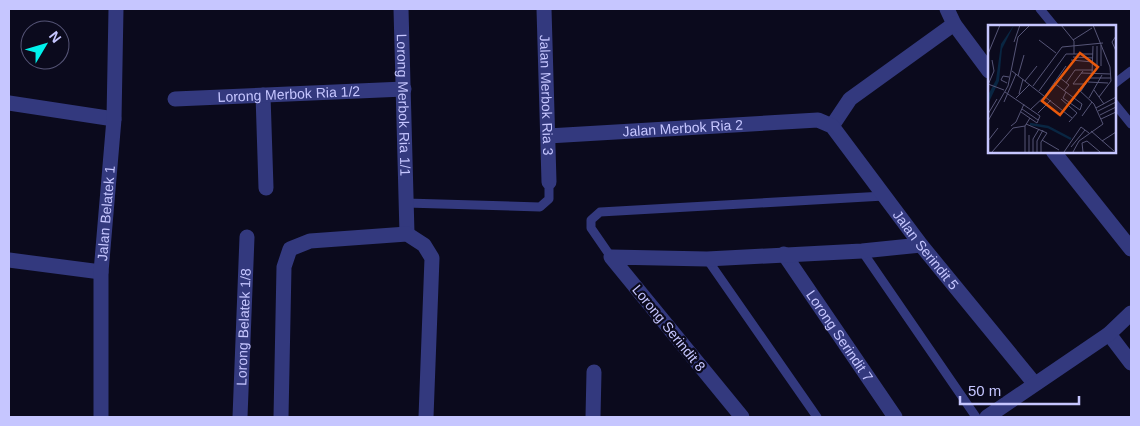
<svg xmlns="http://www.w3.org/2000/svg" width="1140" height="426" font-family="Helvetica,sans-serif">
	<style>
		.lines { fill: none; stroke-linecap: round; stroke-linejoin: round }
		.lane { stroke: #33397e; stroke-width: 9 }
		.street { stroke: #33397e; stroke-width: 15 }
		.labels { text-anchor: middle; stroke-width: 4.5; stroke-linejoin: round; paint-order: stroke }
		.street-label { font-size: 14px; fill: #c6c6ff; stroke: #0b0a1d }
		.inset-river { fill: none; stroke: #092642; stroke-width: 2.5 }
		.inset-road { fill: none; stroke: #565577; stroke-width: 1 }
		.view { fill: #e8590c; fill-opacity: 0.15; stroke: #e8590c; stroke-width: 2.5 }
		.inset-edge { fill: none; stroke: #c6c6ff; stroke-width: 2.5 }
	</style>
	<rect width="100%" height="100%" fill="#0b0a1d"/>
	<g class="lines">
		<g class="lane">
			<path d="M1040,9L1054,26"/>
			<path d="M1114,84L1131,71"/>
			<path d="M1114,103L1131,124"/>
			<path d="M406,203L540,207L549,199V182"/>
			<path d="M862,251L976,417"/>
			<path d="M611,257L591,228V220L600,212L884,196"/>
			<path d="M707,259L817,417"/>
		</g>
		<g class="street">
			<path id="s1" d="M401,9L407,234"/>
			<path id="s2" d="M544,9L549,182"/>
			<path d="M947,9L954,24L989,71"/>
			<path d="M263,95L266,188"/>
			<path id="s3" d="M175,99L404,89"/>
			<path d="M9,103L114,119"/>
			<path d="M832,126L850,99L954,24"/>
			<path id="s4" d="M548,136L818,120L832,126L921,245L1034,383"/>
			<path d="M1053,151L1131,249"/>
			<path id="s5" d="M784,254L895,417"/>
			<path d="M9,260L101,272"/>
			<path d="M1109,334L1131,363"/>
			<path id="s6" d="M101,417V272L114,119L116,9"/>
			<path id="s7" d="M240,417L247,237"/>
			<path d="M281,417L284,267L290,249L310,241L407,234L424,245L432,258L426,417"/>
			<path d="M593,417L594,372"/>
			<path d="M742,417L611,257L707,259L862,251L921,245"/>
			<path d="M987,417L1109,334L1131,313"/>
		</g>
	</g>
	<g class="labels">
		<g class="street-label">
			<text dy="5" stroke="none"><textPath href="#s3" startOffset="114">Lorong Merbok Ria 1/2</textPath></text>
			<text dy="5" stroke="none"><textPath href="#s2" startOffset="86">Jalan Merbok Ria 3</textPath></text>
			<text dy="5" stroke="none"><textPath href="#s1" startOffset="96">Lorong Merbok Ria 1/1</textPath></text>
			<text dy="5" stroke="none"><textPath href="#s4" startOffset="135">Jalan Merbok Ria 2</textPath></text>
			<text dy="5" stroke="none"><textPath href="#s6" startOffset="204">Jalan Belatek 1</textPath></text>
			<text dy="5" stroke="none"><textPath href="#s4" startOffset="441">Jalan Serindit 5</textPath></text>
			<text dy="5" stroke="none"><textPath href="#s7" startOffset="90">Lorong Belatek 1/8</textPath></text>
			<text transform="translate(669 328) rotate(51)" y="5">Lorong Serindit 8</text>
			<text dy="5" stroke="none"><textPath href="#s5" startOffset="99">Lorong Serindit 7</textPath></text>
		</g>
	</g>
	<g transform="translate(988 25)">
		<rect width="128" height="128" fill="#0b0a1d"/>
		<path d="M26,0L14,24L11,56L0,79V70L8,55L13,19Z" fill="#092642"/>
		<path class="inset-river" d="M42,99L60,102L83,114"/>
		<path class="inset-road" d="M73,0L86,16V29M105,0L122,42L123,56L111,72M128,11L124,17L128,26M51,15L68,28M85,15L104,3M26,17L32,0M113,20V41M109,21V41M0,29L12,0M85,32L105,33M83,35L105,37M24,46L84,93M95,46L85,59H98M93,48L123,49M30,51L36,30M71,52L81,60L76,66M102,53H123M0,54V59L16,65M37,56L49,41M100,57L120,58M19,58L13,55L15,51L21,52M66,58L94,79L92,85L75,73L78,67M78,58L87,45H105M0,60L6,46L4,35M45,61L74,22L115,18M106,65L116,79M51,66L78,29H105M93,66L104,49L105,21M17,67L52,91M31,69L35,54M28,73L42,59M101,73L114,50M73,74L89,88L81,97M16,77L28,49M108,83L128,72M34,84L50,95M43,84L57,71L78,41M110,86L128,77M33,87L49,98L52,91M50,88L63,75M0,89L9,74M112,90L128,82M94,91L104,77M113,94L128,87M0,96L20,61L30,12L42,0M38,99L59,108L53,117V127M23,101L28,97L36,79M103,106L126,126M54,115L71,125M0,116L10,103M114,116L128,107M83,122L97,105M4,127L25,103L37,101M37,127V101L42,93M41,127V110M45,127V114L51,104M49,127V116L55,105M76,127L93,102L101,108M85,127L91,116L115,99L106,79L90,64M95,127L94,118L99,116L112,127"/>
		<path class="view" d="M92,28L110,42L72,90L54,76Z"/>
		<rect width="128" height="128" class="inset-edge"/>
	</g>
	<rect width="1140" height="426" fill="none" stroke="#c6c6ff" stroke-width="20"/>
	<g transform="translate(45 45) rotate(52)"><circle r="24" fill="#0b0a1d" stroke="#565577"/>
	<path d="M0-4L9 19L0 12L-9 19Z" fill="#00f1ec"/>
	<text y="-8" font-size="14" font-weight="bold" text-anchor="middle" fill="#c6c6ff">N</text>
	</g>
	<path d="M960 396v8h119v-8" fill="none" stroke="#c6c6ff" stroke-width="2.5"/>
	<text x="968" y="396" font-size="15" fill="#c6c6ff" stroke="#0b0a1d" stroke-width="4" paint-order="stroke">50 m</text>
</svg>
